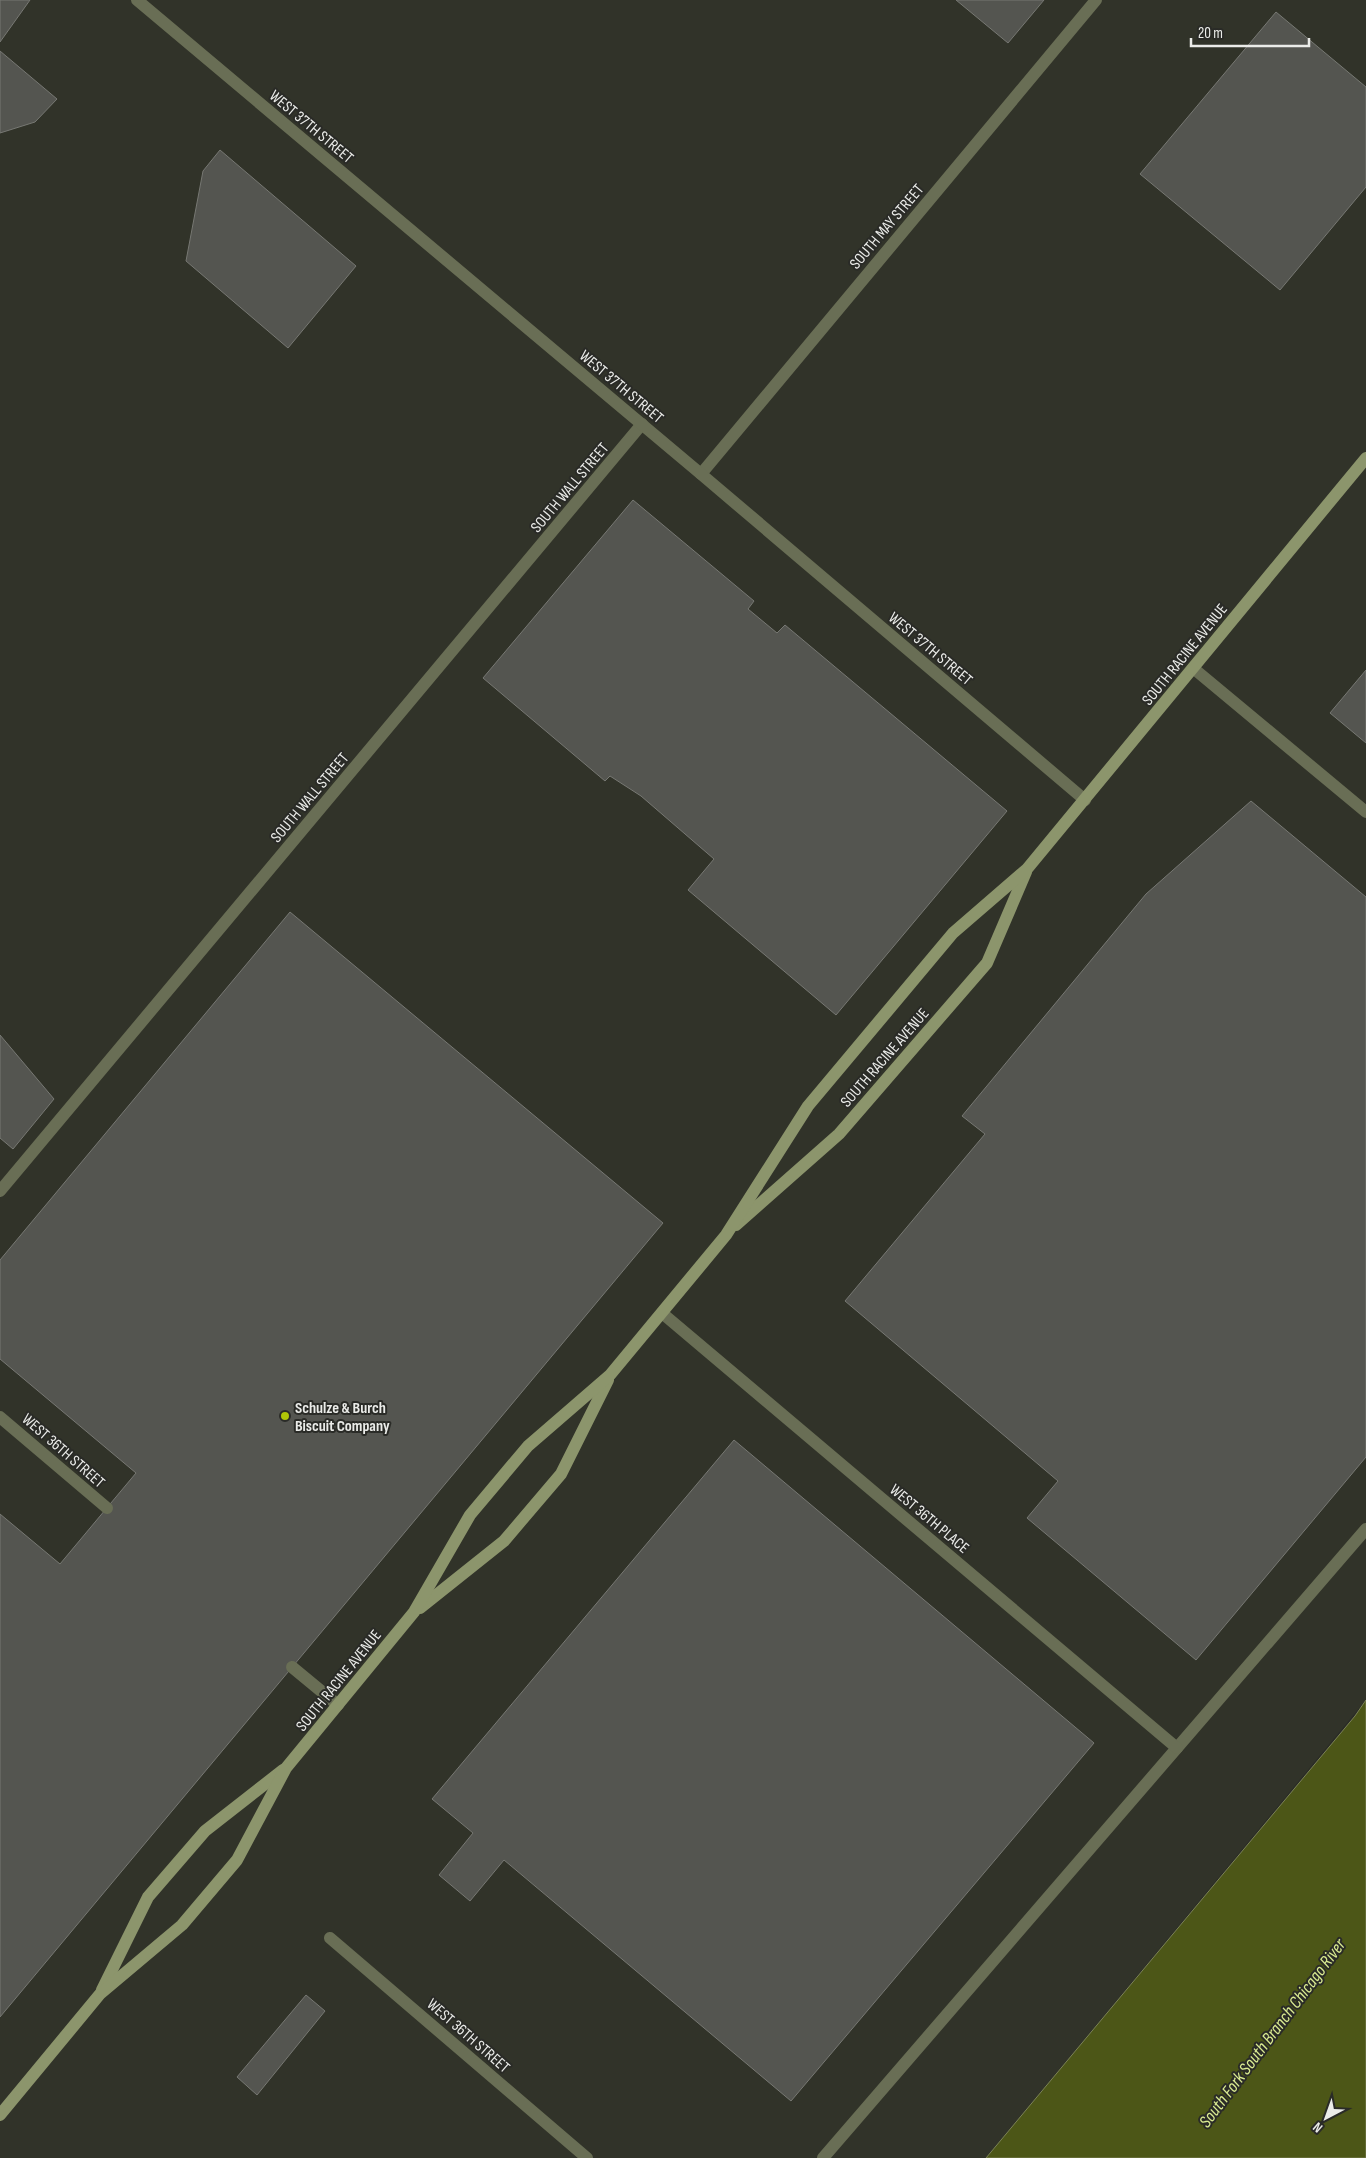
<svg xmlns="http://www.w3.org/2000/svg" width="1366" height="2158" font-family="'Sofia Sans Condensed',sans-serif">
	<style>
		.built { fill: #313329 }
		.water { fill: #4c5617; stroke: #7c8356 }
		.building { fill: #545550; stroke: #777873 }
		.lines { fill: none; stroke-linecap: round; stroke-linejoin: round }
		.lane { stroke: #696e55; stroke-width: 12 }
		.street { stroke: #696e55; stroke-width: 12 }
		.secondary { stroke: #8c956c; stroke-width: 12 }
		.poi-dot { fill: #afc507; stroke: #2a2b27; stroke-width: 2 }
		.labels { text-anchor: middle; stroke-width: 4; stroke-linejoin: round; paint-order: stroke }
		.street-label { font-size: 16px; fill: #ebece9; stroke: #2a2b27 }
		.poi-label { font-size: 16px; font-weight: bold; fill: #ebece9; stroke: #2a2b27; text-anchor: start }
		.water-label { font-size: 18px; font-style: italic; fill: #daeb91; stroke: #2a2b27 }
	</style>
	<rect width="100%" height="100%" fill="#2a2b27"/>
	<path class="built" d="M0,0H1366V1700L986,2158H0Z"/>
	<path class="water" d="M1366,1700V2158H986L1355,1716Z"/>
	<g class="building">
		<path d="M0,0H30L0,42Z"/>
		<path d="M956,0H1044L1008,43Z"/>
		<path d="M1276,12L1366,87V187L1280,290L1140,174Z"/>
		<path d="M0,51L57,99L35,122L0,133Z"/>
		<path d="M220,150L356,266L288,348L186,261L203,171Z"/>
		<path d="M633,500L754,601L748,609L777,633L785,625L1007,811L836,1015L688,890L714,859L641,796L610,776L605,781L483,678Z"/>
		<path d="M1366,670V743L1330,713Z"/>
		<path d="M1251,801L1366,897V1457L1196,1660L1027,1518L1058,1481L845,1301L985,1134L962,1116L1146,894Z"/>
		<path d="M290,912L663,1223L0,2017V1514L60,1564L136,1473L0,1359V1260Z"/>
		<path d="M0,1035L54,1099L13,1149L0,1138Z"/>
		<path d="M734,1440L1094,1743L791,2101L504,1860L470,1901L439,1875L473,1833L432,1799Z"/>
		<path d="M306,1995L325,2011L257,2095L237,2077Z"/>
	</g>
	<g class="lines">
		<g class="lane">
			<path d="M701,474L1096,0"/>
			<path d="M0,1191L642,424"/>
			<path d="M0,1417L107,1508"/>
			<path d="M292,1667L338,1705"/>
			<path d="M330,1938L587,2158"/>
			<path d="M823,2158L1366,1529"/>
		</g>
		<g class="street">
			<path d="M137,0L701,474L1085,800"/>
			<path d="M1193,668L1366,812"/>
			<path d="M662,1313L1177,1748"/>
		</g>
		<g class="secondary">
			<path d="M736,1225L839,1134L987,963L1026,872"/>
			<path d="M420,1608L504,1541L561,1474L608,1380"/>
			<path d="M102,1990L148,1897L205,1831L283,1770"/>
			<path d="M0,2115L100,1994L182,1925L237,1860L286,1768L414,1612L470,1515L528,1446L610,1375L726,1235L808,1106L953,933L1027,869L1366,458"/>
		</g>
	</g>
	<circle class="poi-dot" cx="285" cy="1416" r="5"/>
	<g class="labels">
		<g class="street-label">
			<text transform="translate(312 126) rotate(40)" y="6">WEST 37TH STREET</text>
			<text transform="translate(886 226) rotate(-50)" y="6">SOUTH MAY STREET</text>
			<text transform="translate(622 386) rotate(40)" y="6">WEST 37TH STREET</text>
			<text transform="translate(569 487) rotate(-50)" y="6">SOUTH WALL STREET</text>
			<text transform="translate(931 648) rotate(40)" y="6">WEST 37TH STREET</text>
			<text transform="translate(1184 654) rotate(-51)" y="6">SOUTH RACINE AVENUE</text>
			<text transform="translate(309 797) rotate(-50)" y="6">SOUTH WALL STREET</text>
			<text transform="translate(884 1057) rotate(-49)" y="6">SOUTH RACINE AVENUE</text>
			<text transform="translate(64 1450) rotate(41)" y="6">WEST 36TH STREET</text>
			<text transform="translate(930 1518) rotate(40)" y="6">WEST 36TH PLACE</text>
			<text transform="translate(338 1680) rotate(-51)" y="6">SOUTH RACINE AVENUE</text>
			<text transform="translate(469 2035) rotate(41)" y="6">WEST 36TH STREET</text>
		</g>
		<g class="poi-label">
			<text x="295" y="1413">Schulze &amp; Burch<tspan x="295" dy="18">Biscuit Company</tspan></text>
		</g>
		<g class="water-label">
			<text transform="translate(1272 2033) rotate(-53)" y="6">South Fork South Branch Chicago River</text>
		</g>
	</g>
	<g transform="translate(1326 2118) rotate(221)" stroke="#2a2b27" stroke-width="4" paint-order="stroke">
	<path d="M0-4L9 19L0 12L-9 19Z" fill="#ebece9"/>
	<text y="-8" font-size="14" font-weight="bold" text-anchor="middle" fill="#ebece9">N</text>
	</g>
	<path d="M1191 38v8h118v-8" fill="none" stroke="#ebece9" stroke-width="2.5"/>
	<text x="1198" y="38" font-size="15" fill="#ebece9" stroke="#2a2b27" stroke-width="4" paint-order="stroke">20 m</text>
</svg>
